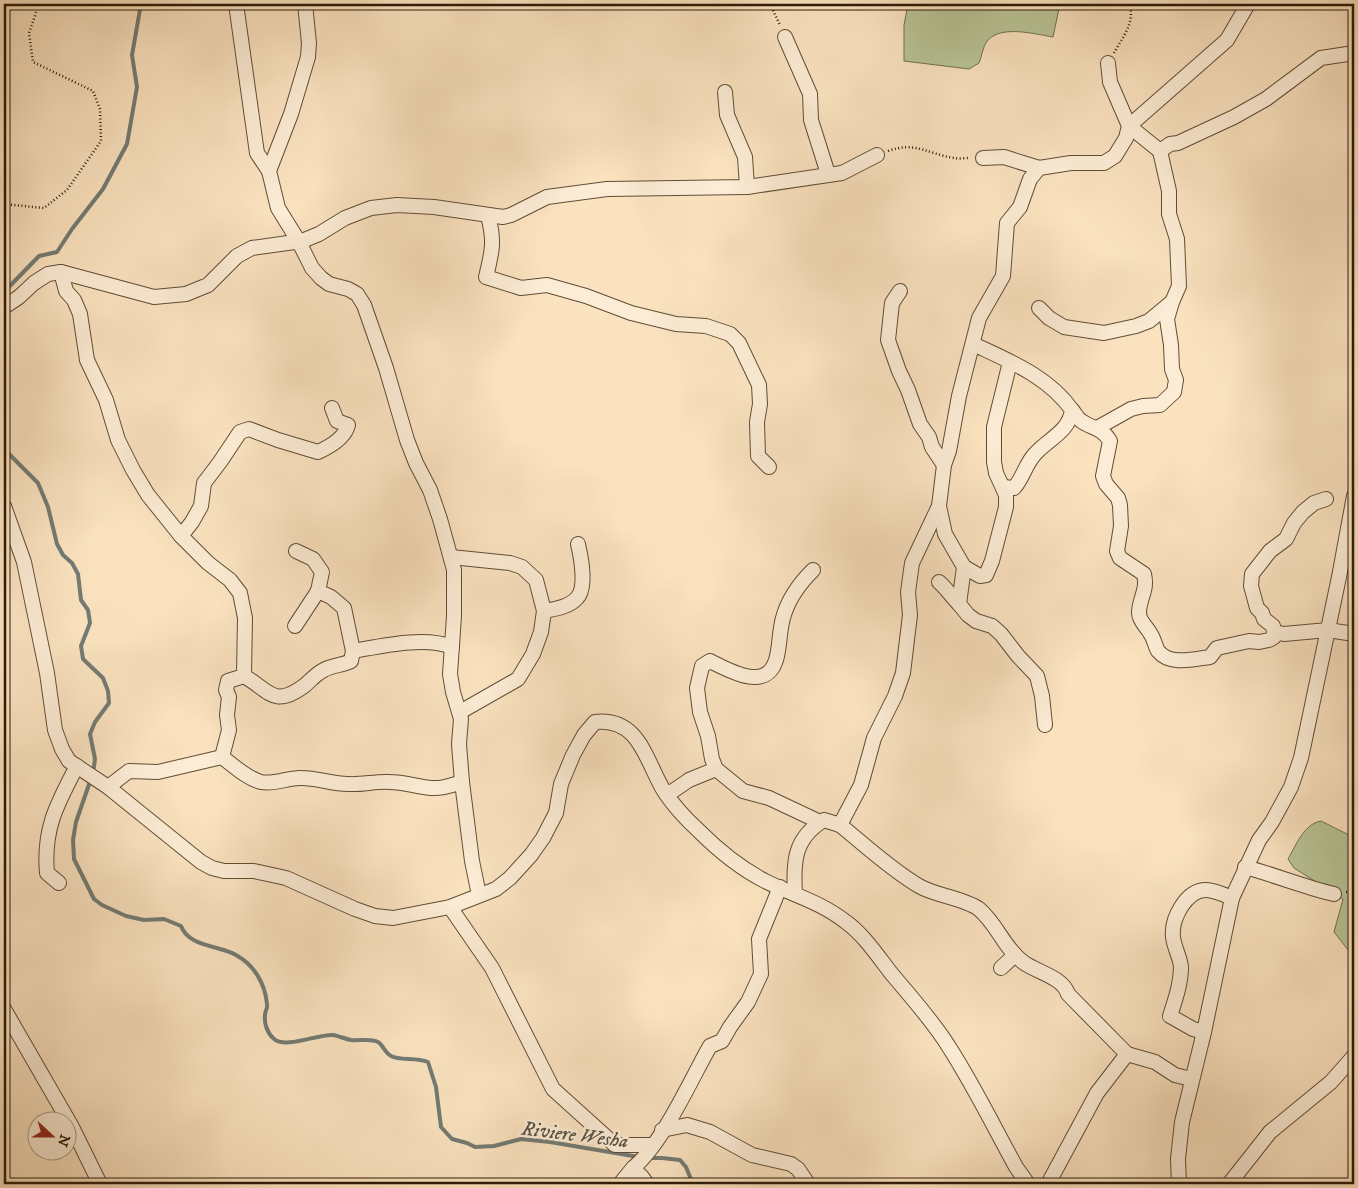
<svg xmlns="http://www.w3.org/2000/svg" width="1358" height="1188" font-family="'IM FELL DW Pica',serif">
	<style>
		.green { fill: #b9c496; stroke: #72704e }
		.lines { fill: none; stroke-linecap: round; stroke-linejoin: round }
		.stream { stroke: #737b74; stroke-width: 4 }
		.minor-casing { stroke: #604d35; stroke-width: 16 }
		.path { stroke: #2c1b07; stroke-width: 2.5; stroke-dasharray: 1 2.5; stroke-linecap: butt }
		.minor { stroke: #fcecd5; stroke-width: 14 }
		.labels { text-anchor: middle; stroke-width: 4.5; stroke-linejoin: round; paint-order: stroke }
		.water-label { font-size: 20px; font-style: italic; fill: #565346; stroke: #fcecd5 }
	</style>
	<rect width="100%" height="100%" fill="#fae2bf"/>
	<filter id="stains"><feTurbulence type="fractalNoise" baseFrequency=".004" numOctaves="4"/><feColorMatrix values="0 0 0 0 .2 0 0 0 0 .09 0 0 0 0 .02 0 0 0 .5 -.17"/></filter>
	<radialGradient id="worn" r=".72"><stop offset=".6" stop-color="#630" stop-opacity="0"/><stop offset="1" stop-color="#630" stop-opacity=".3"/></radialGradient>
	<g class="green">
		<path d="M908,4H1060L1053,37C1035,34 1002,25 988,40C983,45 982,56 979,63L969,69L904,61V25Z"/>
		<path d="M1321,821L1347,834L1354,836V981L1351,978L1352,955L1334,932L1343,899L1294,868L1288,859C1296,845 1304,824 1321,821Z"/>
	</g>
	<g class="lines">
		<g class="stream">
			<path d="M4,292L39,256L57,252L72,229L103,189L127,144L137,87L132,55L141,4"/>
			<path d="M4,449L38,483L48,507L57,544L63,555L72,563L78,574L81,600L88,610L90,623L81,646L83,659L103,678L108,691L109,703L95,722L90,734L95,759L93,773L76,822L73,840L74,859L94,899L102,905L126,916L144,920L164,919L181,926C189,947 218,945 236,955C254,965 265,983 267,1004C268,1008 265,1011 265,1015C264,1023 267,1033 274,1039C286,1049 318,1034 333,1035C339,1036 345,1039 351,1040C359,1041 371,1038 378,1042C383,1045 385,1053 391,1056C400,1061 416,1057 428,1062L436,1087L441,1127L452,1139L467,1143L475,1147L494,1146L521,1139L550,1142L639,1157"/>
			<path d="M648,1158H662L680,1160L686,1167L693,1184"/>
		</g>
		<defs>
			<g id="minor">
				<path d="M236,4L257,153L269,171"/>
				<path d="M305,4L309,43L308,57L291,114L269,171L278,208L299,242L312,268L321,278L329,284L348,289L357,294L364,305L386,368L407,440L416,463L430,490L440,519L454,570V616L450,674L453,692L461,719L459,744L462,782L472,861L479,895"/>
				<path d="M1248,4L1227,40L1129,126L1160,151L1170,144L1178,143L1234,117L1266,99L1321,58L1354,53"/>
				<path d="M785,37L810,94L811,120L828,174"/>
				<path d="M725,92L727,115L745,157L747,187"/>
				<path d="M983,158L1004,157L1039,168"/>
				<path d="M488,216C495,241 492,252 486,277L521,288L547,285L586,296L631,313L676,324L706,326L730,334L739,343L759,385L760,404L757,422L758,456L769,467"/>
				<path d="M61,272L66,291L74,300L80,314L87,360L106,400L118,440L133,470L148,495L181,536L208,563L230,580L240,593L245,618L244,676L228,681L226,690L229,697L227,715L229,730L222,757C233,765 246,778 261,782C275,785 288,777 302,778C317,778 332,784 348,784C362,785 376,781 390,782C404,782 418,787 432,788C442,789 452,785 462,782"/>
				<path d="M900,291L892,303L888,340L899,371L908,390L920,424L929,437L932,447L944,465"/>
				<path d="M4,307L19,297L34,283L48,274L61,272L154,297L186,294L208,285L237,256L252,248L302,241L319,234L345,218L371,208L397,205L434,207L503,217L511,215L547,197L607,189L747,187L842,173L877,155"/>
				<path d="M1039,308L1049,318L1064,327L1104,333L1136,326L1149,321L1172,302"/>
				<path d="M973,344C1009,361 1048,376 1072,410C1069,432 1048,439 1035,454C1026,463 1023,478 1014,488L1003,487"/>
				<path d="M1072,410C1075,413 1077,418 1080,420C1091,429 1101,426 1110,441L1103,476L1106,484L1118,498L1120,505L1121,526L1117,551L1120,558L1144,574C1148,591 1139,598 1139,613C1139,621 1147,627 1150,633C1154,638 1155,646 1158,651C1170,666 1194,659 1210,657L1217,648L1249,641L1259,642L1269,640L1274,637V632L1284,634L1328,630L1354,634"/>
				<path d="M1097,428L1131,409L1143,406L1160,405L1174,392L1176,380L1172,369L1171,345L1167,319L1172,302L1179,286L1177,239L1169,214V191L1160,151"/>
				<path d="M4,506L24,562L47,673L55,730L62,749L69,761L108,787L201,862L212,868L224,871H254L286,878L355,909L375,916L393,918L450,907L496,889L510,878L531,855L543,838L556,813L561,784L573,755L584,735L595,722C640,717 646,762 664,791C673,805 687,820 699,831C719,851 740,868 765,881C793,895 821,902 846,922C864,935 877,955 891,973C911,997 933,1021 949,1047C974,1086 994,1127 1016,1167L1028,1184"/>
				<path d="M181,536L192,522L201,506L204,483L220,462L240,432L249,429L278,440L318,452C329,447 345,438 348,425L337,421L332,408"/>
				<path d="M296,551L313,559L322,572L318,591L331,597L344,608L353,651"/>
				<path d="M451,557L510,563L522,567L536,580L544,611L541,632L533,654L518,679L460,712"/>
				<path d="M964,567L980,576L986,575L992,561L1006,507V495L996,473L994,462V427L1010,362"/>
				<path d="M813,570C799,584 788,599 783,618C779,632 780,647 776,660C766,692 730,671 710,661L702,666L697,688L700,712L708,736L712,759L716,769L743,791L769,798L820,822"/>
				<path d="M939,582C947,589 951,596 959,604"/>
				<path d="M544,611C555,609 569,607 577,598C587,588 581,557 578,544"/>
				<path d="M295,626L318,591"/>
				<path d="M1274,632L1273,626L1264,619L1262,613L1257,608L1251,586L1252,574L1270,551L1286,539L1294,523L1303,512L1314,503L1326,499"/>
				<path d="M244,676C270,691 274,708 304,686C310,681 315,675 322,671C331,665 341,666 351,661L353,651C382,646 424,636 452,647"/>
				<path d="M1045,725L1042,696L1037,676L1018,656L1001,634L992,626L976,621L968,615L959,604L964,567L945,534L939,506L944,465L949,451L959,396L979,318L1003,276L1007,223L1020,207L1030,179L1039,168L1071,163H1104L1115,156L1126,138L1129,126L1110,82L1108,63"/>
				<path d="M108,787L129,771L158,772L222,757"/>
				<path d="M667,795L689,780L716,769"/>
				<path d="M840,825C865,845 890,869 919,886C936,896 964,898 979,909C997,924 1004,948 1023,962C1036,972 1063,977 1068,994L1127,1054"/>
				<path d="M1245,867C1275,875 1304,887 1334,894"/>
				<path d="M59,883L47,873C43,829 57,804 77,766"/>
				<path d="M795,894C793,862 794,838 824,820L840,825L861,785L874,738L895,696L903,673L910,615L908,592L912,563L939,506"/>
				<path d="M450,907L492,968L553,1089L615,1145H652"/>
				<path d="M1001,968L1015,955"/>
				<path d="M4,1009L72,1127L100,1184"/>
				<path d="M1204,1032L1193,1029L1170,1016C1175,1000 1181,984 1181,967C1180,957 1174,947 1173,937C1171,919 1186,890 1206,890C1214,890 1225,895 1232,898"/>
				<path d="M662,1130L687,1125L710,1132L752,1155L791,1164L798,1169L808,1184"/>
				<path d="M633,1168C663,1143 690,1081 710,1046L722,1041L730,1027L748,1002L761,974L759,939L780,887"/>
				<path d="M620,1184L633,1168L642,1177L647,1184"/>
				<path d="M1048,1184L1097,1093L1127,1054L1155,1062L1175,1075L1191,1079"/>
				<path d="M1179,1184L1178,1159L1182,1122L1204,1032L1232,898L1259,840L1272,822L1291,787L1301,758L1339,577L1354,496"/>
				<path d="M1229,1184L1270,1132L1331,1082L1354,1056"/>
			</g>
		</defs>
		<use href="#minor" class="minor-casing"/>
		<g class="path">
			<path d="M770,4L780,25"/>
			<path d="M1114,53C1122,38 1136,22 1129,4"/>
			<path d="M888,151C915,141 928,154 954,158C959,159 965,158 970,158"/>
			<path d="M4,204L44,208L67,190L101,141L100,109L93,91L33,62L29,33L39,4"/>
			<path d="M1346,892L1354,891"/>
		</g>
		<use href="#minor" class="minor"/>
	</g>
	<g class="labels">
		<g class="water-label">
			<text transform="translate(575 1134) rotate(7)" y="7">Riviere Wesha</text>
		</g>
	</g>
	<rect width="1358" height="1188" fill="none" stroke="#fae2bf" stroke-width="20"/>
	<rect x="5" y="5" width="1348" height="1178" fill="none" stroke="#2c1b07" stroke-width="2.5"/>
	<rect x="10" y="10" width="1338" height="1168" fill="none" stroke="#2c1b07"/>
	<g transform="translate(52 1136) rotate(111)"><circle r="24" fill="#fcecd5" stroke="#a99883"/>
	<path d="M0-4L9 19L0 12L-9 19Z" fill="#8f2418"/>
	<text y="-8" font-size="14" font-weight="bold" text-anchor="middle" fill="#2c1b07">N</text>
	</g>
	<rect width="100%" height="100%" filter="url(#stains)"/>
	<rect width="100%" height="100%" fill="url(#worn)"/>
</svg>
